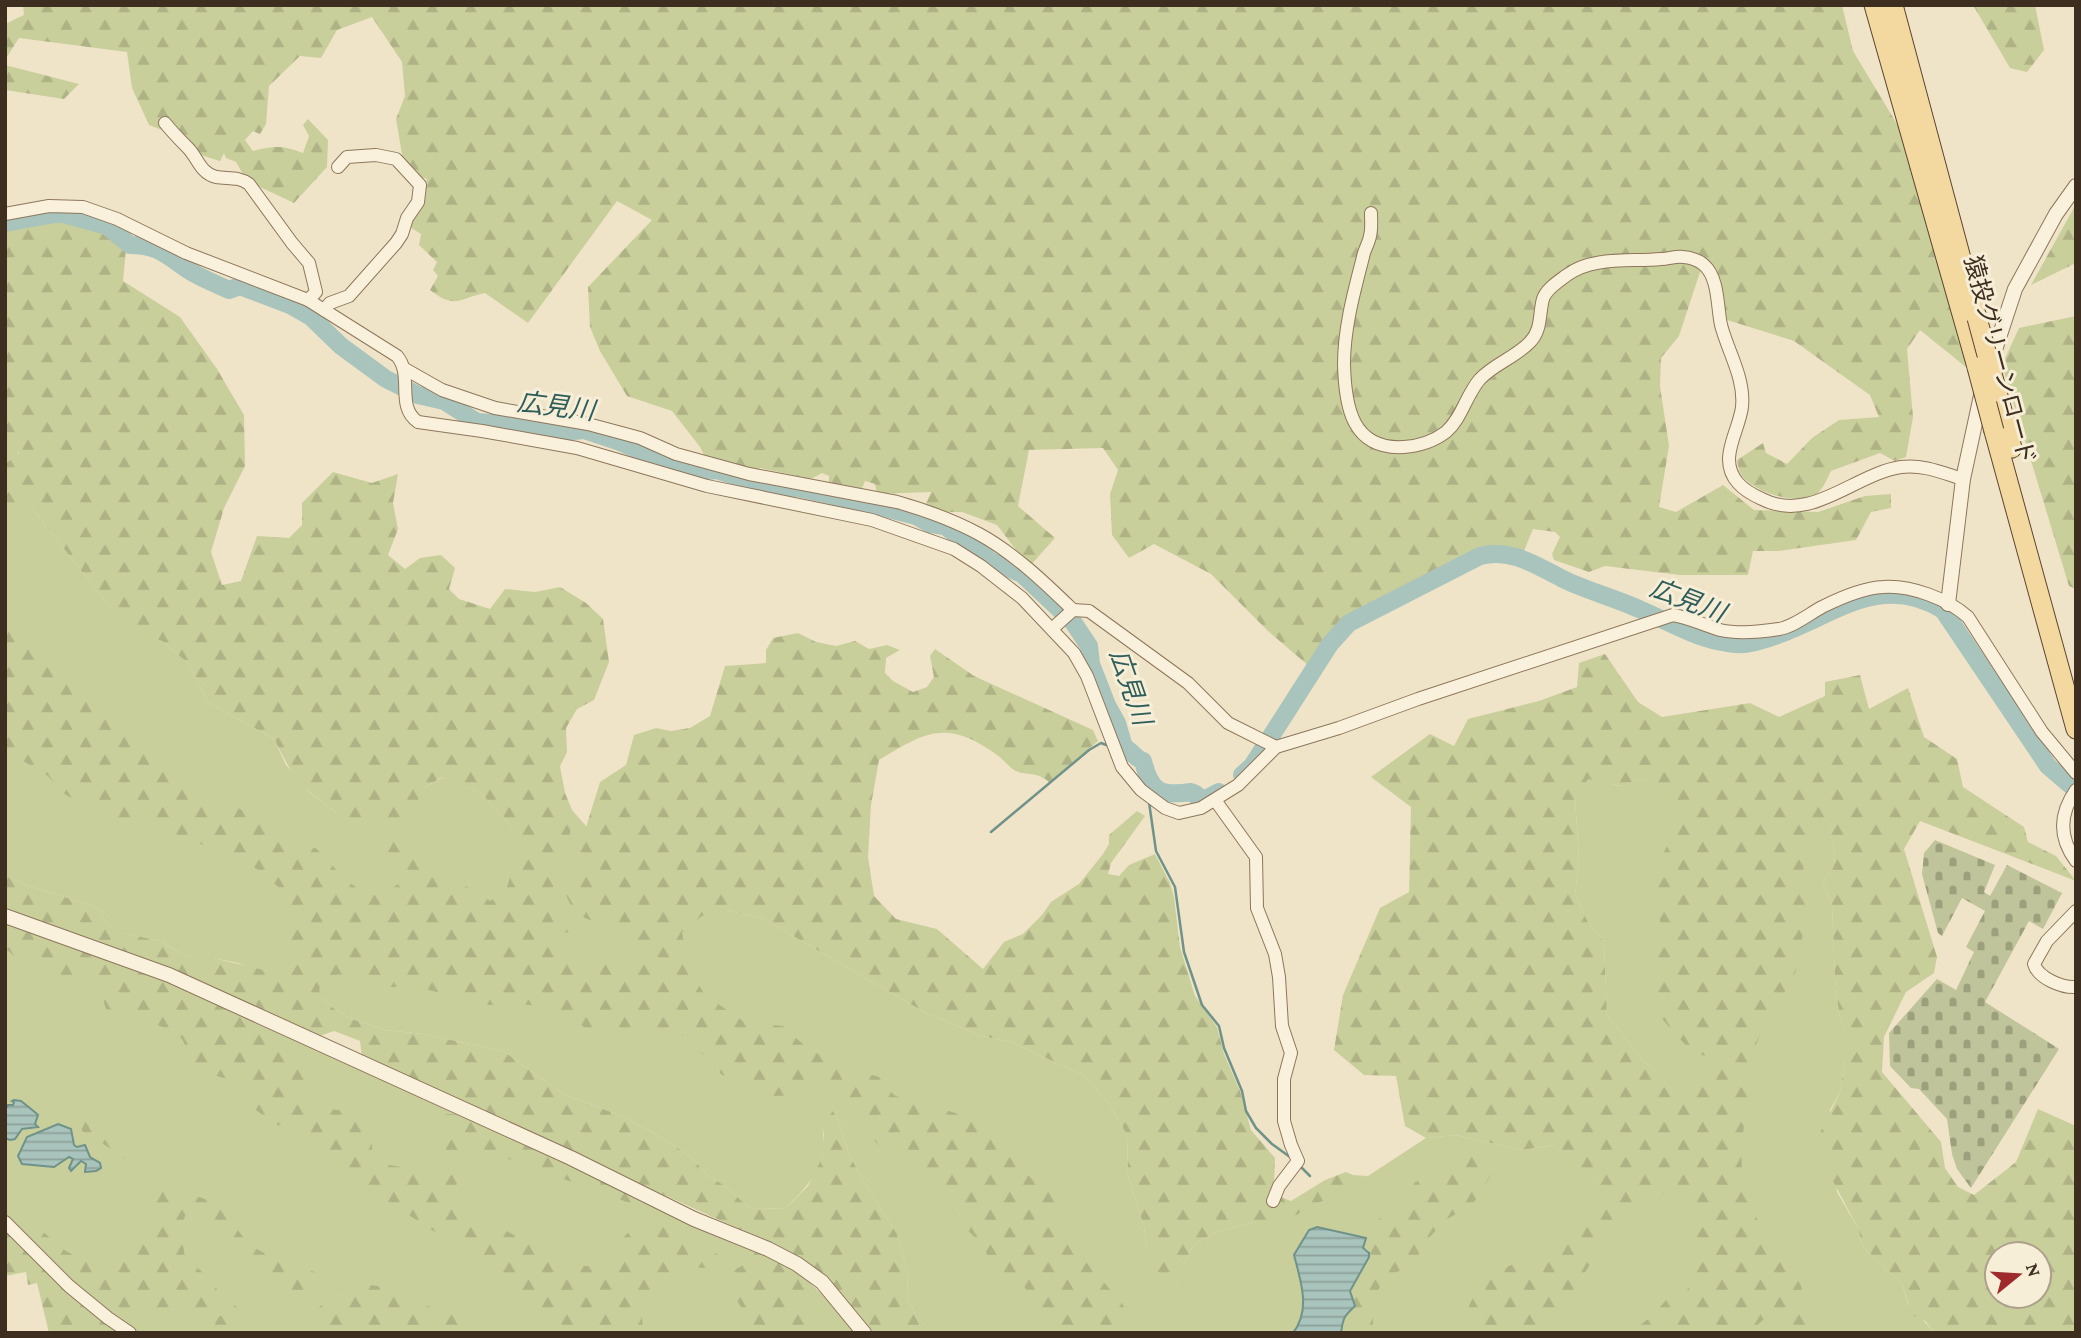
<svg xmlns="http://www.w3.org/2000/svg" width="2081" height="1338" font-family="'Crimson Pro','Noto Sans JP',serif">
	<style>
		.grass { fill: #c9cf9b }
		.forest { fill: url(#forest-firs); fill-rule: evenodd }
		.cemetery { fill: url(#cemetery-stones) }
		.water { fill: url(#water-rules); stroke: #6f938a; stroke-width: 2 }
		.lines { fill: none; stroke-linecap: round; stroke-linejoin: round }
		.stream { stroke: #6f938a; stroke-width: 2.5 }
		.river { stroke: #a9c4bc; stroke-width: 18 }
		.minor-casing { stroke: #8d765c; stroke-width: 14 }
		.tertiary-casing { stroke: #8d765c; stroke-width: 16 }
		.primary-casing { stroke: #5b4430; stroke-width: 21 }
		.minor { stroke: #faf1dc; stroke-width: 12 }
		.tertiary { stroke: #faf1dc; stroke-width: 14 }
		.primary { stroke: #f3d9a0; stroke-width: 19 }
		.primary-bridge-casing { stroke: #5b4430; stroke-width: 21; stroke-linecap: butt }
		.primary-bridge { stroke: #f3d9a0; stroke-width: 19 }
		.labels { text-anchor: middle; stroke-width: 6; stroke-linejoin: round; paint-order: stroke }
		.street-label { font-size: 24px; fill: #3d2e20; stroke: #f7eed8 }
		.water-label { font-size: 26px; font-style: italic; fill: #2f5d5a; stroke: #f7eed8 }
	</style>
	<defs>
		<pattern id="forest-firs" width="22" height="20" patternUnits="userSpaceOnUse" patternTransform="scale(1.75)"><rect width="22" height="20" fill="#c9cf9b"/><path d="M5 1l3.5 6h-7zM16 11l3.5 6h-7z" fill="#aeb285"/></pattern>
		<pattern id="cemetery-stones" width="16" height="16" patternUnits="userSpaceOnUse" patternTransform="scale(1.75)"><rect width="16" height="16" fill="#bfc49a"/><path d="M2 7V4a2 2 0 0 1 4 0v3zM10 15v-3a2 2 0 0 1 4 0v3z" fill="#9ca07d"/></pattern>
		<pattern id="water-rules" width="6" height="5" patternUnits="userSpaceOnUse" patternTransform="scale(1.75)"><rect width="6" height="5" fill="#a9c4bc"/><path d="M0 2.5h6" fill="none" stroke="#8ba098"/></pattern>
	</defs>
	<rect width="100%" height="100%" fill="#f0e4c8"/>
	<g class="grass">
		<path d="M5,436H10L16,444L31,507L102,597L139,633L162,641L189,664L208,702L274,739L286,765L308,791L336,813L424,788L443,777L481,793L514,830L572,810L586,826L726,910L762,918L926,1013L982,1036L1011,1042L1083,1075L1109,1103L1127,1135L1128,1176L1144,1226L1147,1246L1183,1264L1194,1245L1216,1232L1254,1222L1336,1191L1368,1176L1426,1138L1455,1135L1522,1150L1555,1145L1596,1182L1680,1086L1644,1062L1607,1015L1604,942L1588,922L1575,895L1579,860L1575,799L1587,778L1620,786L1642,779L1824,820L1829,823L1835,857L1834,866L1823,882L1832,905L1835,980L1839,1013L1845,1033V1060L1840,1092L1830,1110L1837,1192L1858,1228L1863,1247L1902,1284L1908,1304L1935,1333H923L908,1298L907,1271L897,1234L866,1186L849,1154L837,1117L830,1109C816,1129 828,1136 822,1157C817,1178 800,1193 786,1208L751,1209L724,1185L709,1177L690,1156L657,1135L622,1116L565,1095L503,1051L423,1034L385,1030L352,1019L337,1011L319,996L238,963L213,958H190L160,941L118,932L107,925L101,911L90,905L26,885L5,875Z"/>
		<path d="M5,921L176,983L455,1114L559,1158L657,1205L700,1229L766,1255L796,1270L863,1333H134L79,1291L23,1231L5,1217Z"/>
	</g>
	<g class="forest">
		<path d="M23,5H1842L1853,51L1903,134L1967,368L1920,330L1907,349L1913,417L1906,457L1895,461L1880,453L1831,471C1827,479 1823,490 1815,495C1797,506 1754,492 1742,476C1739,472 1738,465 1737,460L1763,443L1766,453L1787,464L1812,438L1839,420L1879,417L1870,395L1794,341L1727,320L1717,270L1709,262L1700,272L1679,336L1661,358L1660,386L1669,446L1659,507L1676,512L1723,485L1754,510L1818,512L1865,496L1891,494V508L1871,512L1856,540L1779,551H1753L1748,575H1680L1605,566L1589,572L1554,560L1552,554L1560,537L1555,532L1533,529L1522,556L1496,549L1481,554L1350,618L1335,633L1310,667L1268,631L1211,574L1154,544L1129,558L1112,535L1110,494L1118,470L1103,448L1029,450L1018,506L1055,538L1029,567L997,525L962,512H948L947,518L924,508L931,492L877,494L875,484L865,481L860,493L829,487V476L822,473L811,479L760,468L742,487L715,476L700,447L672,411L627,396L600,351L590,327L588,287L652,220L617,201L528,323L485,293C460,298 455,310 430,290L438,276L433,270L437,262L419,245L421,234L410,227L422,199L427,179L416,175L403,160L396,119L405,96L402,62L372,17L337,30L321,58L300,56L269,86L266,124L260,134L253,131L245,140L253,151C274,146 282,145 303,153L309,136L303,125L308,119L328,140L327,167L294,203L247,181L236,162L226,158L224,153L220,161L194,153L183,138L149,125L132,88L127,52L19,38L5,60V24L24,15Z"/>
		<path d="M1973,5H2035L2044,50L2027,72L2010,68Z"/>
		<path d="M5,65L79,84L64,99L5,90Z"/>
		<path d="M2076,204V263L2031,285Z"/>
		<path d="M57,219L102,229L126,249L123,281L180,317L217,369L244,415L245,466L224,508L211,552L222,585L241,581L257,536L289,538L302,525V503L333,472L372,483L398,474L393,503L398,529L388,555L405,569L420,558L441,555L455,568L449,589L459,599L490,609L505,589L535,592L560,587L586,603L603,619L609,662L594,700L577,709L566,728L567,752L560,766L565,793L572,810L569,844L558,878L548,897C552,913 563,922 577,931L555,934L560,951L572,962L611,964L629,971L637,954L630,936L575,914L564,891L570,879L600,782L626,765L634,735L656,728L671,731L690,728L710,716L725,666L766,663V650L773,638L798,633L816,642L836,646L855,641L869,649L887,645L900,650L886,658L885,673L893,681L913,692L927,687L934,677L930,656L935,649L974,676L1093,730L1098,741L1049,782C1035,770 1026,777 1014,770C1008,766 1003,759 997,755C948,719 926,731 879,760L871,805L868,857L874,896L896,919L937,929L983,969L1004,942L1023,934L1042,915L1051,902L1079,884L1103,854L1109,844V835L1137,811L1145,816L1111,863L1108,874L1119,876L1129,865L1155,854L1170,883L1174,897L1180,947L1195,996L1217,1027L1224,1054L1240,1091L1251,1130L1275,1158L1274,1185L1281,1197L1291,1201L1325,1180L1346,1172L1353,1175L1368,1176L1296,1215L1254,1222L1216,1232L1194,1245L1183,1264L1184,1280L1174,1283L1158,1272L1147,1246L1144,1226L1128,1176L1127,1135L1109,1103L1083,1075L1011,1042L982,1036L926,1013L762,918L726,910L702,916L682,932L688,968L705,995L746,1023L783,1026L805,1046L836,1064L879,1077L894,1095L907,1101L924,1103L952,1112L987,1125L1007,1144L1026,1174L1051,1192L1063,1229L1086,1262L1122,1303L1136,1330L1133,1333H1049L1035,1315L1029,1294L1023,1285L1006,1275L988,1256L978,1240L962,1225L939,1189L928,1186L912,1167L899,1156L878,1145L861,1124L845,1095L832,1082L813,1087L797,1095L753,1097L741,1080L722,1075L688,1038L672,1031L634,1029L595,1035L559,1009L514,1003L489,1005L413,986L369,988L339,974L320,984L319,996L337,1011L352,1019L385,1030L423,1034L503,1051L565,1095L622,1116L657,1135L690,1156L709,1177L724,1185L751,1209L786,1208L808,1186L822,1158L824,1136L822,1122L830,1108L837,1117L849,1154L866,1186L897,1234L907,1271L908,1298L923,1333H872L824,1278L788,1251L362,1058L360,1041L334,1031L317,1037L110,946L5,911V875L26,885L90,905L101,911L107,925L119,932L160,941L190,958H213L264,970L287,960L293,915L283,891L260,871L230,853L194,842L176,841L133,820L102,816L63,793L48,776L5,750V622L29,646L119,714L144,737L170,775L185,792L234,805L278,834L317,849L344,878L366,895H381L400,883L385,867V859L392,843L379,801L363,819L349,820L336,813L296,781L274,739L208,702L189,664L162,641L139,634L102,597L31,507L5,514V464L19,454L10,436H5V230ZM442,777L481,793L514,830L519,849L506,890L490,901L474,889L437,876L410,855L406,825L424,788Z"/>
		<path d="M2076,316V589L2069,586L2002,365L2019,328Z"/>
		<path d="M1605,654L1638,702L1662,717L1750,703L1779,717L1825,696V682L1860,675L1869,709L1908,688L1924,737L1957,759L1963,787L2024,827L2028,842L2056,856L2076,881L1920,821L1904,849L1937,957L1934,973L1906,992L1884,1037L1882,1072L1941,1142L1945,1168L1958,1187L1974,1195L2016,1162L2038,1109L2076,1126V1333H1935L1925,1321L1912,1315L1902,1284L1863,1247L1858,1228L1821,1159L1819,1135L1840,1092L1845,1060V1034L1839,1013L1835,980L1832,905L1823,882L1834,866L1835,857L1829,824L1824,820L1811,824L1805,835L1803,879L1806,917L1796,971L1773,1013L1762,1029L1753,1053L1741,1149L1742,1170L1757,1219L1781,1250L1801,1286L1813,1333H1785L1782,1321L1774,1315L1763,1320L1748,1333H1630L1652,1316L1667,1299L1688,1289L1695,1243L1688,1199L1667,1189L1656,1202L1617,1228L1604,1243L1558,1314L1536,1333H1463C1466,1298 1483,1277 1516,1263C1528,1258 1542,1257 1552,1250C1570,1238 1583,1219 1598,1203L1596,1182L1554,1145L1522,1150L1455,1135L1426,1138L1405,1126L1396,1076L1364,1075L1334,1050L1343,995L1380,908L1409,892L1411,807L1371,777L1430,734L1454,746L1468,719L1539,701L1577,687L1579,663ZM1588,779L1621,786L1642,779L1662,784L1677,810L1673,835L1656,867L1660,921L1655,1011L1689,1049L1716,1061L1681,1086L1644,1062L1607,1015L1604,942L1588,922L1575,895L1579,860L1575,799ZM1997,1254H2039V1296H1997Z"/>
		<path d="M5,921L176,983L285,1035L301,1068L310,1099L322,1108L353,1112L369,1120L372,1137V1155L381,1164L418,1169L432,1175L447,1164L439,1149L446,1128L439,1114H455L559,1158L657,1205H635L473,1146L456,1186L455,1208L505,1230L568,1265L607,1267L619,1242L639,1222L671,1225L725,1259L721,1268C708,1269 689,1266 677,1270C652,1278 635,1308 645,1333H572L514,1287L485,1260L466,1252L370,1190L340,1175L329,1158L306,1147L294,1137L290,1130L273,1123L256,1110L247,1095L255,1093L253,1081C233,1081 205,1077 192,1060C187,1053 185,1040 179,1036C158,1023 131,1014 106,1009L103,999L110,997L109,992L91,988L87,979L72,976L56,979L39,966L19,960L5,948Z"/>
		<path d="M92,1119C122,1138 143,1164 171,1185C184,1195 203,1195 215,1205C229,1216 238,1233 251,1245C267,1258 296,1262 316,1273L305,1291L287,1297L261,1275L234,1256L222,1230L186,1214L183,1221L186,1230L183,1245L185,1257L209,1278L221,1295L241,1310L258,1333H220L212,1318L225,1315L220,1306L188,1318L174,1307L119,1318L84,1292L68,1267L37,1234L38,1229C47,1233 51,1240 59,1246C78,1262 100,1262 123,1257L127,1239L151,1218L157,1187L155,1181L116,1152L82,1131L80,1122Z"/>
		<path d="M1467,1146L1486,1152L1497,1165L1478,1197L1470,1206L1447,1219L1422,1245L1417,1259L1407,1268L1384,1277L1374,1301L1373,1324L1369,1333H1341L1344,1317L1354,1304L1350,1291C1356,1278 1367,1266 1368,1253L1363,1248C1367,1224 1386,1212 1408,1203L1414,1183L1436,1171Z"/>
		<path d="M5,1226L125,1333H49L37,1283L28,1285L26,1272L5,1276Z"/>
		<path d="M716,1235C751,1249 785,1261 813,1287L809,1294L810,1317L799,1333H759L726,1285L731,1272L745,1264Z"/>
		<path d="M358,1283L414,1292C432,1317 444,1308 468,1319L474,1333H340L308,1314L327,1302L337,1291Z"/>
	</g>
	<path class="cemetery" d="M1935,840L1995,865L1984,892L1990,896L2007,865L2062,893L2043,929L2029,921L1985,1002L2059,1049L1971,1188L1957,1169L1952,1154L1947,1119L1919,1089L1911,1088L1890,1066L1889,1033L1937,979L1956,990L1974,952L1966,947L1985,911L1962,898L1942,936L1938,933L1922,874L1924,853Z"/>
	<g class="water">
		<path d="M14,1100L21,1101L36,1113L38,1115L35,1124L38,1127L22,1129L15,1139L10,1140L5,1138V1110L8,1105H13L14,1102L12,1101Z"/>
		<path d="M58,1124L71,1129L74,1145L77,1147L85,1145L90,1157L100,1163L101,1168L96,1171L85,1172L86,1164L81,1161L71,1171L69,1168L73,1159L69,1157L54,1167L22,1164L18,1156L27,1137Z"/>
		<path d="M1317,1227L1366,1238L1363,1248L1369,1253V1257L1350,1291L1355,1306C1344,1316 1343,1318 1341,1333H1293C1311,1310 1301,1282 1294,1255L1309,1230Z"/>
	</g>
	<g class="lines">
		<g class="stream">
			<path d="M1149,802L1156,851L1175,887L1184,952L1202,1005L1219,1026L1224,1048L1242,1091L1246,1111L1256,1128L1272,1144L1290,1157"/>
			<path d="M991,832L1089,750L1101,743L1109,746"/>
			<path d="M1300,1166L1310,1176"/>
		</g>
		<g class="river">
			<path d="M5,223L60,213L107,226L130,245C155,245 164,253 184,267C197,277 215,283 229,290L240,286L290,305L311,317L341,346L386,379L418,395L444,401L477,422L511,424L525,429L552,433L584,430L620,442L689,473L716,470L770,487L798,488L869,504L916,516L930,524L945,526L991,561L1022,574L1073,622L1089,646L1091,664L1107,705L1117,723L1124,747C1132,751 1135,758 1143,761C1151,793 1161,796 1191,792L1196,794L1200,802L1219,792"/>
			<path d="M1242,775L1252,766L1330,644L1349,623L1480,556C1512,548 1537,566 1565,580C1588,591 1615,598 1639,609C1668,621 1696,639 1728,643C1746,646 1752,643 1769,638C1830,619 1878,570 1943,610L2048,766L2076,790"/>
		</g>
		<defs>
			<g id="minor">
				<path d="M165,123C173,133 180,140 188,148C198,158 200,173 216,177C228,179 238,176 249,184L292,243L309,263L316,292L308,300"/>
				<path d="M1371,213C1371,220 1372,229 1370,236C1369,243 1364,250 1363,257C1354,292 1344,328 1344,364C1345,407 1352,450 1404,447C1419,446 1434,441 1446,432C1462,418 1466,395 1480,379C1494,364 1516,357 1530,342C1542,330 1539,313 1543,299C1546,289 1559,281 1567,275C1593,256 1630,262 1661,259C1668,259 1676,256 1683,257C1690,257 1700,261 1704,265C1719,278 1717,307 1721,325C1728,352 1745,378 1742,407C1739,432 1717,459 1738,483C1745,491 1753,495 1762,499C1811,524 1854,474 1901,467C1923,464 1943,473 1963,479"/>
				<path d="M5,214L49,206L83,207L117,219L186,253L308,300L397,356C414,376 395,406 418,422L482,431L577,448L707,486L872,520L954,549L981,566L1022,598L1074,653L1087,676L1122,767L1141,790L1165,808L1179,813L1201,808L1238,785L1276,747L1339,728L1418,699L1673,615C1691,618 1703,625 1720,630C1738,634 1760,632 1779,629C1793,627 1809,614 1822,607C1840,598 1862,588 1883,587C1911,585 1948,599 1968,617L2042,732L2076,773"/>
				<path d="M324,310L330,303L349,296L396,243L402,234L407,218L418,202L420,185L396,159L376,155L347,157L338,167"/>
				<path d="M405,369L442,390L495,408L588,424L640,438L676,454L749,474L897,502C925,510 953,520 979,534C1014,553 1045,583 1073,610"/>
				<path d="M1053,628L1073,610L1089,611L1188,683L1228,723L1276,747"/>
				<path d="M2076,790C2059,814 2059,838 2076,861"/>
				<path d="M1215,800L1256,857L1257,908L1275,954L1279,977L1282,1026L1291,1053L1284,1079V1121L1291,1145L1298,1161L1279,1186L1273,1201"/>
				<path d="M2076,911L2047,941L2034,964C2038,978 2062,988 2076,987"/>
				<path d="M5,1222L69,1286L108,1318L130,1333"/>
			</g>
			<g id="tertiary">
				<path d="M1990,365L2015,289L2056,214L2076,186"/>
				<path d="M1948,604L1963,479L1982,391"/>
				<path d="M5,916L169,975L571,1158L694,1219L768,1249L797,1264L822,1282L864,1333"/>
			</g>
			<g id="primary">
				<path d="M1874,5L1977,367"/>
				<path d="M1893,5L1977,318"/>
				<path d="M1997,392L2012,448"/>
				<path d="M1994,431L2076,729"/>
			</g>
		</defs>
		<use href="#minor" class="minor-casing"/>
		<use href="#tertiary" class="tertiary-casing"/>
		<use href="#primary" class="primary-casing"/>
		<use href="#minor" class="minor"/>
		<use href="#tertiary" class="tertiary"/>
		<use href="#primary" class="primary"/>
		<defs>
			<g id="primary-bridge">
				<path d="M1977,318L1997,392"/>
				<path d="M1977,367L1994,431"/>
			</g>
		</defs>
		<use href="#primary-bridge" class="primary-bridge-casing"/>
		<use href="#primary-bridge" class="primary-bridge"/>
	</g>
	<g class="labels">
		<g class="street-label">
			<text transform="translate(2000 360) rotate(75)" y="8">猿投グリーンロード</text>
		</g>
		<g class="water-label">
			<text transform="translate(556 406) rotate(7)" y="9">広見川</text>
			<text transform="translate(1688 600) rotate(21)" y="9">広見川</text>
			<text transform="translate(1131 687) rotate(71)" y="9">広見川</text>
		</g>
	</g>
	<rect width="2081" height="1338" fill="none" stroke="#3d2e20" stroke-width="14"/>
	<g transform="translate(2018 1275) rotate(72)"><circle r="33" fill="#f7eed8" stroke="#ada18e" stroke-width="2"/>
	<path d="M0-5L12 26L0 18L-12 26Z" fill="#9e2a2b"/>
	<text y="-10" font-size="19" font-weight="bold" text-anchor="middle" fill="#3d2e20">N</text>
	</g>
</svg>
